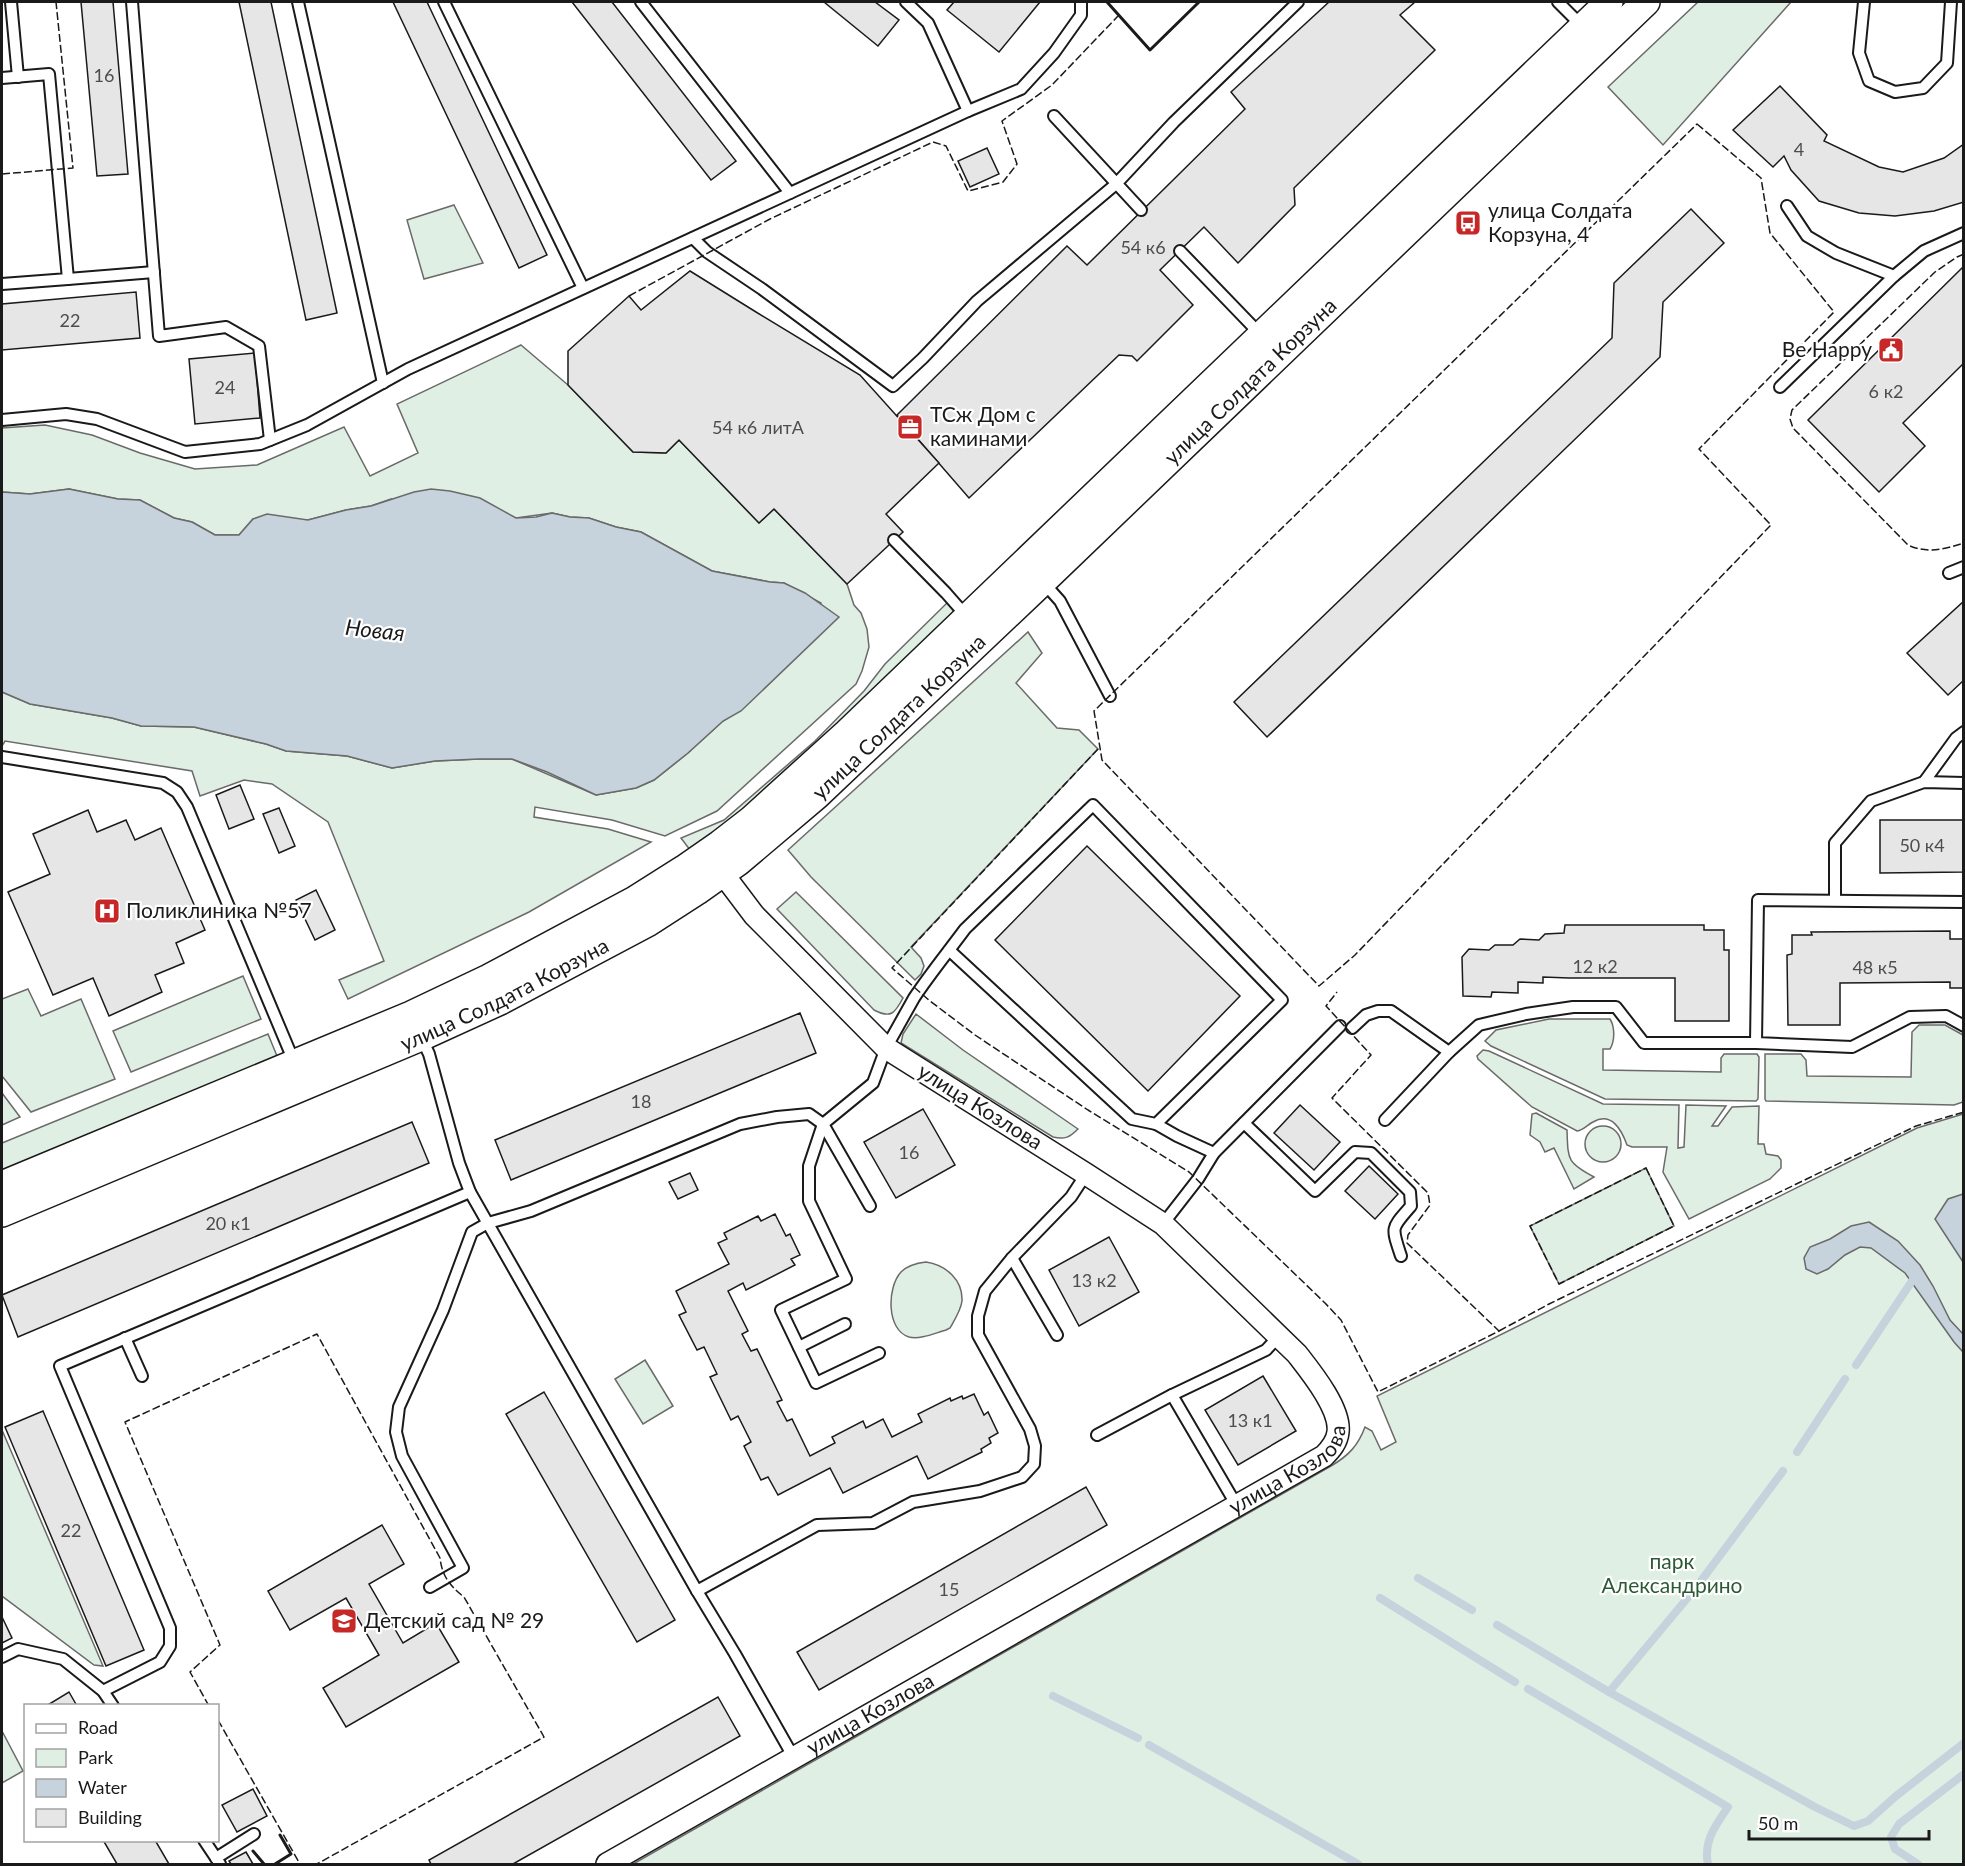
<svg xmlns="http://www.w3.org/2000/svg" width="1965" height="1866" font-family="Lato,sans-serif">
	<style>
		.green { fill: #e0efe3; stroke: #6a6a6a; stroke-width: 1.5 }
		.water { fill: #c6d2dc; stroke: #6a6a6a; stroke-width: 1.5 }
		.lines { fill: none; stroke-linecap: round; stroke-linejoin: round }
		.stream { stroke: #c6d2dc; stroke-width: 8 }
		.building { fill: #e6e6e6; stroke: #1a1a1a; stroke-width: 1.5 }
		.service-casing { stroke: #1a1a1a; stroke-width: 14 }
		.minor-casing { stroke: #1a1a1a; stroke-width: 24 }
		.tertiary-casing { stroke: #1a1a1a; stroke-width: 30 }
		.service { stroke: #fff; stroke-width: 10 }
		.minor { stroke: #fff; stroke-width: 21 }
		.tertiary { stroke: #fff; stroke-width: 27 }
		.fence { stroke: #1a1a1a; stroke-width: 1.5; stroke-dasharray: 8 3; stroke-linecap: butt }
		.wall { stroke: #1a1a1a; stroke-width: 3 }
		.labels { text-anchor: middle; stroke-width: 4.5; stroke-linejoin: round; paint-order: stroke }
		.number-label { font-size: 18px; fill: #4d4d4d }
		.poi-label { font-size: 21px; fill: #1a1a1a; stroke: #fff; text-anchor: start }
		.street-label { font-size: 21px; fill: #1a1a1a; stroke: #fff }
		.park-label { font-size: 21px; fill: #2b5a34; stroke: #fff }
		.water-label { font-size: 22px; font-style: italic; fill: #1a1a1a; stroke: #fff }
	</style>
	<rect width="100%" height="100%" fill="#fff"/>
	<g class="green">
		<path d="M1698,2H1791L1663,145L1608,87Z"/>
		<path d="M454,205L483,263L424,279L407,220Z"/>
		<path d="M521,345L568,385L633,452L666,453L679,440L759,523L774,509L847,584L854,605L861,613L867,629L869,647L862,671L856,684L717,811L665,836L612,820L535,807L534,817L608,829L651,842L529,912L348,999L339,980L384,961L328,822L272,784L244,780L200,796L192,771L5,741L2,746V692L30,704L112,718L141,726L194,727L266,744L286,751L347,756L392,768L435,761L479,759H512L596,795L636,788L654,780L688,753L723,721L741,710L785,667L821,603L784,583L770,582L712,571L641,532L616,527L589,518L570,517L552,513L516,518L391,499L371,506L346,510L308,520L253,519L239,535H215L192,522L174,518L140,500L118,499L69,489L30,494L2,492V428L45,425L92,435L140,453L195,469L257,465L344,427L370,476L418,453L397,404Z"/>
		<path d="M948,602L956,611L955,618L693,854L681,838L724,820L815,741L864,691L885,664Z"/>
		<path d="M1028,632L1042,653L1016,683L1057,728L1079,730L1098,749L911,947L921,958L924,966L921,974L915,980L811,877L788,850Z"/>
		<path d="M796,892L903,998C895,1013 891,1019 874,1010L777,909Z"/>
		<path d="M243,976L261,1019L131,1072L113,1031Z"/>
		<path d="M28,989L41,1016L81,999L115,1079L31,1112L2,1076V999Z"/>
		<path d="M916,1014L963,1050L1078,1129C1070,1137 1065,1140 1053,1137L901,1043L903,1034Z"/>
		<path d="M1549,1019H1610C1615,1027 1615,1041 1610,1049H1603V1070L1721,1072V1058L1724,1054H1757L1759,1057L1758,1099L1756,1101L1605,1099L1491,1046L1485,1041L1496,1030Z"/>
		<path d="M1919,1025H1945L1963,1035V1102L1954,1105L1766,1101L1765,1099V1054H1801L1806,1060L1807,1076L1911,1077L1912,1032Z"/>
		<path d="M268,1034L277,1056L2,1170V1143Z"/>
		<path d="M1483,1050L1489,1051L1603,1104L1679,1105L1678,1148L1684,1147L1686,1105L1726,1106L1712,1126H1718L1732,1107L1759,1106L1758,1144H1764L1766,1154L1778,1156L1781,1160V1168L1770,1179L1689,1219L1663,1172L1667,1147H1632L1627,1145C1622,1131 1612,1111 1593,1122C1587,1125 1584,1130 1577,1131L1532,1107L1478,1059L1477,1056Z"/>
		<path d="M2,1093L20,1117L2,1125Z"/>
		<path d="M1536,1113L1567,1130C1568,1160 1567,1163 1594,1177L1574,1189L1554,1148L1545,1152L1540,1142L1530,1135L1532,1114Z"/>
		<path d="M1963,1114V1864H633L1331,1466C1348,1456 1358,1446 1365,1427L1372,1431L1381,1450L1396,1442L1377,1396L1917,1128Z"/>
		<circle cx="1603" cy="1144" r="18"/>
		<path d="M1646,1168L1674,1226L1559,1284L1530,1226Z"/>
		<path d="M926,1262C946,1265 963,1280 962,1301C961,1310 954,1321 950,1328L946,1330C935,1333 920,1340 909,1337C886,1330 887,1287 901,1272C908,1265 917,1263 926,1262Z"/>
		<path d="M645,1360L673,1406L643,1424L615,1379Z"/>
		<path d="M2,1430L103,1666L94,1665L2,1596Z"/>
		<path d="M2,1731L23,1771L2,1783Z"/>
	</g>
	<g class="water">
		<path d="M69,489L118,499L140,500L174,518L192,522L215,535H239L253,519L267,514L308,520L346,510L371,506L414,492L431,489L450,491L480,498L516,518L536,517L552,513L570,517L589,518L616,527L641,532L712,571L770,582L784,583L805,593L839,617L741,711L723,721L688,753L654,780L636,788L596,795L547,772L512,759H479L435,761L392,768L347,756L286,751L266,744L194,727L141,726L112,718L30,704L2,692V492L30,494Z"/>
		<path d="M1963,1194H1964L1963,1262L1935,1219L1948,1199Z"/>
		<path d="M1869,1222L1898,1241L1920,1265L1933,1286L1950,1320L1963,1334V1352L1954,1342L1905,1273L1871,1248L1860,1247L1845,1255L1828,1269L1817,1274L1806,1269L1804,1258L1810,1247L1830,1239L1851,1226Z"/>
	</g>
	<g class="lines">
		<g class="stream">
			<path d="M1856,1365L1916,1275"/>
			<path d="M1797,1452L1845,1379"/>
			<path d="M1418,1578L1472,1610"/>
			<path d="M1380,1598L1515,1682"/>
			<path d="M1497,1625L1609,1692L1815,1807L1854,1826L1868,1821L1896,1796L1964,1743"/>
			<path d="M1528,1689L1728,1807C1716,1825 1703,1841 1708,1864"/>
			<path d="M1609,1692L1695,1589L1783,1471"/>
			<path d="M1053,1696L1138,1738"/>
			<path d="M1149,1745L1358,1864"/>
			<path d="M1918,1864L1895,1849L1891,1837L1899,1824L1964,1774"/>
		</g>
	</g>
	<g class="building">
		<path d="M81,2H113L128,174L97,176Z"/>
		<path d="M239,2H271L337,313L306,320Z"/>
		<path d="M393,2H427L547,255L519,268Z"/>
		<path d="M572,2H612L736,161L711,180Z"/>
		<path d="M824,2H875L899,20L878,46Z"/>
		<path d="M954,2H1040L999,52L947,10Z"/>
		<path d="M1329,2H1415L1400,15L1435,50L1294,188L1295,205L1238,263L1204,227L1160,270L1193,305L1137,361L1132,356L1119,355L969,498L897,415L1067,246L1087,265L1245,109L1231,92Z"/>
		<path d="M1780,86L1827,135L1824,141L1879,167L1903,172L1944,158L1964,144V202L1934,211L1895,216L1859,213L1819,201L1791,170L1784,156L1773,167L1733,130Z"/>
		<path d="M987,148L999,174L970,187L958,161Z"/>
		<path d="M1691,209L1724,243L1663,302L1660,357L1267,737L1234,702L1612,338L1614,283Z"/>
		<path d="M1963,267L1964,363L1903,423L1925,446L1879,492L1808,420Z"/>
		<path d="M690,271L756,312L860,375L939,463L886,514L903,532L847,584L774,509L759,523L679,440L666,453L633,452L568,385V351L629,296L641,310Z"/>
		<path d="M136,292L140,338L2,350V304Z"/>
		<path d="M255,353L260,418L195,424L189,359Z"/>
		<path d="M1964,601V680L1948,695L1907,653Z"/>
		<path d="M240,785L254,819L229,829L216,795Z"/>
		<path d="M279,808L295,846L279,853L263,814Z"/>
		<path d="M88,810L97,832L126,820L135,840L161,828L205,930L176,943L184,963L155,975L162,992L109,1016L93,978L53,995L8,892L50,874L33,834Z"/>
		<path d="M1880,820H1964V872L1880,873Z"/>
		<path d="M1087,846L1240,996L1148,1091L995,940Z"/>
		<path d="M316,890L335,930L315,940L296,900Z"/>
		<path d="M1565,925H1704V930H1724V950H1729V1021H1675V978H1569L1543,977V983L1518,982V993L1492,992L1491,997L1463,996L1462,957L1469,949L1489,950L1495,945H1513L1520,939L1539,940L1545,934L1564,933Z"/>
		<path d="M1950,931V939H1964V988H1950V982L1840,983V1025H1788L1787,955L1792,954V935H1812L1811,932Z"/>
		<path d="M800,1013L816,1053L511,1180L495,1140Z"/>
		<path d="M1300,1105L1340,1142L1314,1170L1274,1133Z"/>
		<path d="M923,1109L955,1165L896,1198L864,1142Z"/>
		<path d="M412,1122L429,1163L18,1337L2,1295Z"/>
		<path d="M1369,1166L1398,1194L1375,1219L1345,1191Z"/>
		<path d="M690,1173L698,1190L678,1199L669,1182Z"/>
		<path d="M775,1214L786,1236L790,1234L800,1255L791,1259L795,1265L746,1290L743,1283L728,1291L748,1331L742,1334L751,1351L757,1349L782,1400L777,1402L787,1421L792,1419L810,1456L835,1443L832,1437L863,1421L866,1428L883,1419L892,1437L922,1422L918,1414L950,1398L951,1401L962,1396L963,1399L974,1394L984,1415L988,1412L998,1433L989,1438L991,1443L981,1449L982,1452L928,1479L917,1456L843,1493L830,1468L778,1495L768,1477L761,1480L744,1446L751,1442L738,1416L731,1420L710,1377L717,1374L704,1347L697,1350L679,1315L686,1312L676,1291L729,1264L718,1243L727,1239L724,1233L758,1216L761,1221Z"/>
		<path d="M1109,1237L1139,1292L1079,1326L1049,1270Z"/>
		<path d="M1263,1376L1296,1431L1238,1465L1205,1410Z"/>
		<path d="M544,1392L675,1620L637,1642L506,1414Z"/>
		<path d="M43,1411L144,1650L106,1666L5,1427Z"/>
		<path d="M1086,1487L1107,1525L819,1690L797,1652Z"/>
		<path d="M382,1525L404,1564L369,1584L403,1643L436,1623L459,1662L346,1727L323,1688L379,1655L346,1598L290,1630L268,1591Z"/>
		<path d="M2,1617L12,1638L2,1643Z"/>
		<path d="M69,1692L77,1706H46Z"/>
		<path d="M718,1697L740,1736L513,1864H431L429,1860Z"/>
		<path d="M253,1789L267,1816L237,1832L222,1805Z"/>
		<path d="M103,1840H155L169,1864H117Z"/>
		<path d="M246,1852L253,1864H231L229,1861Z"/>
	</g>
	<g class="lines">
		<defs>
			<g id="service">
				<path d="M11,2L18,77"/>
				<path d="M132,2L159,336L226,327L259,346L270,440"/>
				<path d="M298,2L383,383"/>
				<path d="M444,2L583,288"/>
				<path d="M641,2L790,193"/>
				<path d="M906,2L928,23L968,111"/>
				<path d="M1558,2L1583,27"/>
				<path d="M1864,2L1859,53L1869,81L1895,92L1923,88L1947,63L1951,2"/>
				<path d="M2,78L49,74L68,279L2,284"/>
				<path d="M1054,116L1141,210"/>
				<path d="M1787,206L1807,236L1836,253L1894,276"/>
				<path d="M693,238L707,252L762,289L893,386L923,358L977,301L1116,184L1174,122L1298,2"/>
				<path d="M1180,251L1261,335"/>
				<path d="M68,279L154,272"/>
				<path d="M1780,387L1894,276L1924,251L1964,233"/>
				<path d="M2,420L66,414L97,419L185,452L260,444L307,425L408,369L968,111L1021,89L1054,53L1081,15V2"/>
				<path d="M894,540L946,593L968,618"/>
				<path d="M1949,573L1964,567"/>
				<path d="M1043,582L1060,601L1110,696"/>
				<path d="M2,757L163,783L177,792L187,807L295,1064"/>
				<path d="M1924,782L1956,738L1964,732"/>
				<path d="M1835,899V843L1871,801L1924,782L1964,783"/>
				<path d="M1964,902L1758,900L1756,1043L1852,1047L1910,1017L1946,1016L1964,1026"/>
				<path d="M1352,1028L1366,1015L1378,1011H1391L1449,1052"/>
				<path d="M421,1037L429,1054L459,1163L470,1192L697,1591L735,1654L794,1758"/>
				<path d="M1385,1120L1449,1052L1479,1025L1526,1014L1573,1007H1616L1644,1043H1756"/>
				<path d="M1244,1123L1315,1191L1355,1152L1371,1153L1410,1192L1411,1206C1391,1229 1391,1226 1401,1256"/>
				<path d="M1156,1124L1177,1136L1214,1153"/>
				<path d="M1163,1224L1198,1179L1214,1153L1340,1026"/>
				<path d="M1012,1258L1057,1335"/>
				<path d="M125,1338L142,1376"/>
				<path d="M799,1347L845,1324"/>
				<path d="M879,1353L816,1383L781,1310L846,1279L809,1201V1166L823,1124L873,1083L886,1048L914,998C930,974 948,952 965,929L1093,805L1282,1000L1156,1124L1132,1119L949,950"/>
				<path d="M1172,1395L1237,1506"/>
				<path d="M1097,1435L1172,1395L1266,1350L1280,1335"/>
				<path d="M430,1587L463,1568L402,1456L396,1432L399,1407L443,1310L472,1232L488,1223L531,1211L740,1124L777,1117L809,1114L823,1124L870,1206"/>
				<path d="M697,1591L817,1525L873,1523L913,1502L980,1491L1022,1477L1034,1464L1035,1446L1030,1429L978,1335V1316L985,1291L1012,1258L1071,1197L1086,1174"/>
				<path d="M2,1657L18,1649L63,1659L103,1691L113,1706"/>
				<path d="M103,1691L160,1662L170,1646V1628L60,1366L470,1192"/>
				<path d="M204,1840L220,1864"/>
				<path d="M216,1858L254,1834"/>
			</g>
			<g id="minor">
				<path id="s1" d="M607,1864L1324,1456C1331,1449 1337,1442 1338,1432C1341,1409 1311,1372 1297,1354L1163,1224L1086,1174L886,1048L754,915L714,862"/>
			</g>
			<g id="tertiary">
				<path d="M2,1185L411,1015L489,978L635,900L684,869L720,844L751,820L847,733L1609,2"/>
				<path id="s2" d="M2,1213L421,1037L500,1001L649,922L697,891L738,862L816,796L1043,581L1646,2"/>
			</g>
		</defs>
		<use href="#service" class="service-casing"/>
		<use href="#minor" class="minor-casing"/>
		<use href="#tertiary" class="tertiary-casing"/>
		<use href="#service" class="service"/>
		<use href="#minor" class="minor"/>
		<use href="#tertiary" class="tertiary"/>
		<g class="fence">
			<path d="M1697,124L1761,178L1770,233L1834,312L1699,449L1771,525L1355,955L1319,986L1102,760L1094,711Z"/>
			<path d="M2,174L73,168L56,2"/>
			<path d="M1964,254L1957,257L1935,272L1792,410L1790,419L1793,428L1908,545C1927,554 1944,549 1964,543"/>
			<path d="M629,296L770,219L933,142L946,146L968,191L1003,182L1017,164L1002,121L1052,85L1118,16"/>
			<path d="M1098,749L892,968L930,1001L975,1035L1088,1110L1189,1172L1325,1303L1341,1320L1378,1392L1499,1331L1407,1243L1408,1235L1430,1205L1428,1193L1332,1098L1371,1055L1326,1006L1337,992"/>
			<path d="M1646,1168L1674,1226L1559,1284L1530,1226Z"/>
			<path d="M1499,1331L1549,1304L1916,1126L1964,1112"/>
			<path d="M209,1706L190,1672L220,1645L125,1422L317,1334L440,1558C442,1576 450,1586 464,1597L544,1737L317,1864"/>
			<path d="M218,1720L300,1864"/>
		</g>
		<g class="wall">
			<path d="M1107,2L1150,50L1199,2"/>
			<path d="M253,1851L264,1864"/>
			<path d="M275,1864L291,1854L280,1835"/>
		</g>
	</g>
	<defs>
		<symbol id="bus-square" viewBox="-11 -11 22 22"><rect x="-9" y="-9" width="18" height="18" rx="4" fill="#c62828" stroke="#fff"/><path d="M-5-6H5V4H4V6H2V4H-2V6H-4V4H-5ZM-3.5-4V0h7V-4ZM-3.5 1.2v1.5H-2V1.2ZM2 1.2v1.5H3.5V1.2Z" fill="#fff"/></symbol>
		<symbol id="civic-square" viewBox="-11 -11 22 22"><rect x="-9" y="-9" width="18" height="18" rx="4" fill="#c62828" stroke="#fff"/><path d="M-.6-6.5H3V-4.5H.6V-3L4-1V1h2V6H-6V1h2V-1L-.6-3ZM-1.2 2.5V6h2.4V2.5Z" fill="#fff"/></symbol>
		<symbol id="office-square" viewBox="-11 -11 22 22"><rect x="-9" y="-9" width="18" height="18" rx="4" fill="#c62828" stroke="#fff"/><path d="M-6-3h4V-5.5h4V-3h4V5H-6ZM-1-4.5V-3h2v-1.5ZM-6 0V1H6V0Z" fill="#fff"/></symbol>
		<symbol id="hospital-square" viewBox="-11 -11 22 22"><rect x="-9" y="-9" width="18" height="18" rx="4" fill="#c62828" stroke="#fff"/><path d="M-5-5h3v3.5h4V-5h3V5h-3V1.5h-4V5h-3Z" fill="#fff"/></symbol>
		<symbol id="school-square" viewBox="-11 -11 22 22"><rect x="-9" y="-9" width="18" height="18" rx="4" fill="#c62828" stroke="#fff"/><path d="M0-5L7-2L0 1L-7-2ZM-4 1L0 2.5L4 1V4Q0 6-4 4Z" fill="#fff"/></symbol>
	</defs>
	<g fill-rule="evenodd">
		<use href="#bus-square" x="1453" y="208" width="30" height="30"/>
		<use href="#civic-square" x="1876" y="335" width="30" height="30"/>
		<use href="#office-square" x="895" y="412" width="30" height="30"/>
		<use href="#hospital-square" x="92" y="896" width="30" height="30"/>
		<use href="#school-square" x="329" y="1606" width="30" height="30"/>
	</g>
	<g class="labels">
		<g class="number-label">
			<text x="104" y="82">16</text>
			<text x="1799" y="156">4</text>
			<text x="1143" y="254">54 к6</text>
			<text x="70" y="327">22</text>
			<text x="225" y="394">24</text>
			<text x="1886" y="398">6 к2</text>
			<text x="758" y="434">54 к6 литА</text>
			<text x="1922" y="852">50 к4</text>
			<text x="1595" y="973">12 к2</text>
			<text x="1875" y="974">48 к5</text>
			<text x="641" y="1108">18</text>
			<text x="909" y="1159">16</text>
			<text x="228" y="1230">20 к1</text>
			<text x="1094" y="1287">13 к2</text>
			<text x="1250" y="1427">13 к1</text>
			<text x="71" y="1537">22</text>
			<text x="949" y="1596">15</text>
		</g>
		<g class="poi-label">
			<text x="1488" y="218">улица Солдата<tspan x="1488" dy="24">Корзуна, 4</tspan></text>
			<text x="1872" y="357" text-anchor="end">Be Happy</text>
			<text x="930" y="422">ТСж Дом с<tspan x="930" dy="24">каминами</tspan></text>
			<text x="126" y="918">Поликлиника №57</text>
			<text x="364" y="1628">Детский сад № 29</text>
		</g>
		<g class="street-label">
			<text dy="7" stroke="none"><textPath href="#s2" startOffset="1520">улица Солдата Корзуна</textPath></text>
			<text dy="7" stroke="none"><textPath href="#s2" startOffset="1034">улица Солдата Корзуна</textPath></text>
			<text dy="7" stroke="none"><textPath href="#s2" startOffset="548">улица Солдата Корзуна</textPath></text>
			<text transform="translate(980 1107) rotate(32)" y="7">улица Козлова</text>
			<text dy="7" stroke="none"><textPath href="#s1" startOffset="789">улица Козлова</textPath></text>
			<text dy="7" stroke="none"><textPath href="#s1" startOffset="303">улица Козлова</textPath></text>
		</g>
		<g class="park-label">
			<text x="1672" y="1569">парк<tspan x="1672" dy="24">Александрино</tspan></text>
		</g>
		<g class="water-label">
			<text transform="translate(375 630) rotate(6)" y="8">Новая</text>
		</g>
	</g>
	<rect width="1965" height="1866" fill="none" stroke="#1a1a1a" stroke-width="6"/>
	<rect x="24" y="1704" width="195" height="138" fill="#ffffff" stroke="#a3a3a3" stroke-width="1.5"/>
	<rect x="36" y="1724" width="30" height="9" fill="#ffffff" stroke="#a3a3a3" stroke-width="1.5"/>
	<text x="78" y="1734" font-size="18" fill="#1a1a1a">Road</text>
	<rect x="36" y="1749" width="30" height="18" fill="#e0efe3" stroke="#a3a3a3" stroke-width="1.5"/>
	<text x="78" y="1764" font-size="18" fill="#1a1a1a">Park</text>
	<rect x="36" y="1779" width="30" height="18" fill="#c6d2dc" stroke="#a3a3a3" stroke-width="1.5"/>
	<text x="78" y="1794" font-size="18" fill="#1a1a1a">Water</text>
	<rect x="36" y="1809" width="30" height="18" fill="#e6e6e6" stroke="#a3a3a3" stroke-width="1.5"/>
	<text x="78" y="1824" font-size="18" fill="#1a1a1a">Building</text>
	<path d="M1749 1830v9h180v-9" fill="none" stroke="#1a1a1a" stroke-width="3"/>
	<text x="1758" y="1830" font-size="18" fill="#1a1a1a" stroke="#ffffff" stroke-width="4.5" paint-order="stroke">50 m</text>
</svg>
